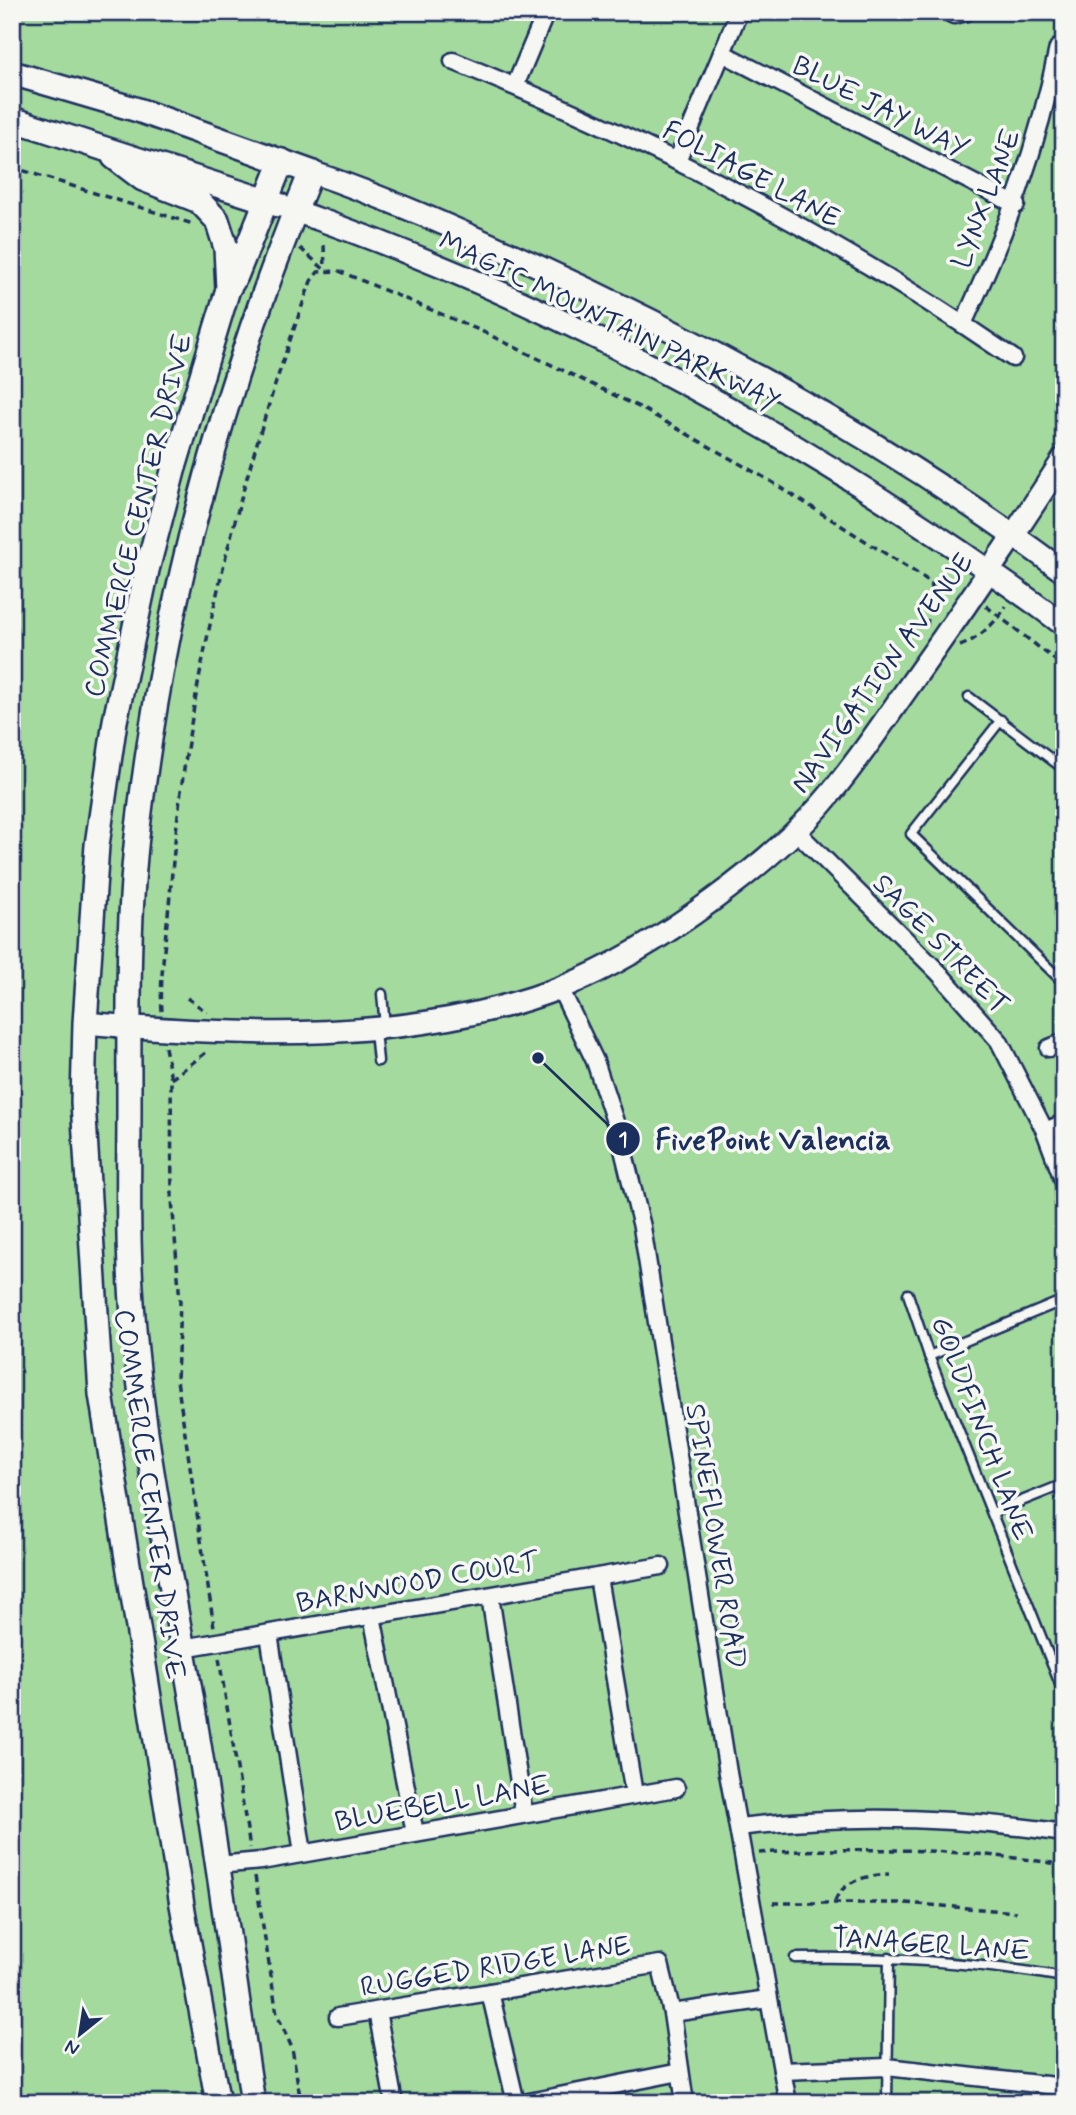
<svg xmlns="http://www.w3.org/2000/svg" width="1076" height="2115" font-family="Mynerve,sans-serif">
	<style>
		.green { fill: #a4da9d; stroke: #60847e; stroke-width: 2 }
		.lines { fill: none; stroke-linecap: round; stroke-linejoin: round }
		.service-casing { stroke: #1b2f5e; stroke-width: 13 }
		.minor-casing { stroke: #1b2f5e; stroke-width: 21 }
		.tertiary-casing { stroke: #1b2f5e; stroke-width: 26 }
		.secondary-casing { stroke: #1b2f5e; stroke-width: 28 }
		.path { stroke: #1b2f5e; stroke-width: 3.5; stroke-dasharray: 7 5; stroke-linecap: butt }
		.service { stroke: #f6f6f2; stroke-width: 8 }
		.minor { stroke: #f6f6f2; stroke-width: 16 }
		.tertiary { stroke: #f6f6f2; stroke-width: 21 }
		.secondary { stroke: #f6f6f2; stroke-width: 23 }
		.labels { text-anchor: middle; stroke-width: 7; stroke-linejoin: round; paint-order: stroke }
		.street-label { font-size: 28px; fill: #1b2f5e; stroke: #f6f6f2 }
		.leader { fill: none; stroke: #1b2f5e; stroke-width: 2.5 }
		.callout-dot { fill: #1b2f5e; stroke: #f6f6f2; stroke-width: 2.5 }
		.mark-label { font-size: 21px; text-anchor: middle; font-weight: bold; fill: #fff }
		.callout-label { font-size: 30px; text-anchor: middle; font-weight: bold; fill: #1b2f5e; stroke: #f6f6f2; stroke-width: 7; stroke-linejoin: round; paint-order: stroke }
	</style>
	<rect width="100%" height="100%" fill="#f5efe2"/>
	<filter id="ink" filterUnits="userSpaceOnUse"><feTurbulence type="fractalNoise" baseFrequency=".0143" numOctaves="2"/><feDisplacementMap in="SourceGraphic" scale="14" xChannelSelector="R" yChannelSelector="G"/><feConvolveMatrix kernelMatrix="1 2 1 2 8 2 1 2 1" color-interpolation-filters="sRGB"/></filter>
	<g filter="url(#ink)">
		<rect class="green" x="12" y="12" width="1052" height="2091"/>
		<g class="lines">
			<defs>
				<g id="service">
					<path d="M969,697L1064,769"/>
					<path d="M1001,720L911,834L1064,983"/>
					<path d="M382,994L385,1026"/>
					<path d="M375,1031L378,1061"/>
					<path d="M908,1294L929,1356L1064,1694"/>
					<path d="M929,1356L1064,1300"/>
					<path d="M992,1513L1064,1484"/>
					<path d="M1052,1664L1064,1659"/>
					<path d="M795,1958C885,1956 975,1962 1064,1977"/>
					<path d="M887,2103L889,1958"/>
				</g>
				<g id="minor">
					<path d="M948,12L954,15L966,12"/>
					<path d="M722,53L1016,205"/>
					<path d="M453,61C649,140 838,238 1013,358"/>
					<path d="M515,86L546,12"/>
					<path d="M677,161L739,12"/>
					<path d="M963,324C1007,230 1037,150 1058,48"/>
					<path d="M796,831L938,972L999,1041L1045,1131L1064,1182"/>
					<path d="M560,988L595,1061L620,1137L642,1227L728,1773L788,2103"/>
					<path d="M1049,1048L1064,1042"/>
					<path d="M1045,1131L1064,1123"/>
					<path d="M598,1577L634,1794"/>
					<path d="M490,1596L524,1814"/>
					<path d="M372,1616L415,1833"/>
					<path d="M269,1634L303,1853"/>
					<path d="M183,1648L661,1566"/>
					<path d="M739,1827C846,1814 958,1817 1064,1833"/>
					<path d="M218,1865L261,1861L676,1788"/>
					<path d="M490,1992L516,2103"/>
					<path d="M377,2011L394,2103"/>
					<path d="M672,2013L768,1999"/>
					<path d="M338,2017L660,1964L672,2013L685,2103"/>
					<path d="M782,2071L887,2067L1064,2087"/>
					<path d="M524,2103L680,2072"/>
				</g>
				<g id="tertiary">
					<path d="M311,172C385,197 456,229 527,261C716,347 897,448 1064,572"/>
					<path d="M295,211C564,303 836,456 1064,625"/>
					<path d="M85,1023C241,1036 411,1045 560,988C614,967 668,933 714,899C752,871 789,841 820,806C854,767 882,724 912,682C964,609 1015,534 1064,458"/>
				</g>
				<g id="secondary">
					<path d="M12,73L138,110L311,172C224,382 164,602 138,828C127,920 129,1013 129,1105C129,1170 127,1237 132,1302C140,1427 166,1550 187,1673C212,1816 231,1960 253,2103"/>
					<path d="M12,119L279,205"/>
					<path d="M114,157L143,179L199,201L217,220L226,248L228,289"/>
					<path d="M218,2103L182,1905L101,1394L83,1102L85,1023L97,845L115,721L147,570L173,471L228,289L236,276L282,161"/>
				</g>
			</defs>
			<use href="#service" class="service-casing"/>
			<use href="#minor" class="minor-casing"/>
			<use href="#tertiary" class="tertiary-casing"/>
			<use href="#secondary" class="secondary-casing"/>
			<g class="path">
				<path d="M12,167L193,224"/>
				<path d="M324,245L325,268"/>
				<path d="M300,248L325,270"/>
				<path d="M986,606L1064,667"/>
				<path d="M927,626L932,583"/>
				<path d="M960,646C977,640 997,622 1006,606"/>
				<path d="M187,998L207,1012"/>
				<path d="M162,1011C159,974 168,922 171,884C188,677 240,475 311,281L318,272L339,271L479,330L641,408L772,482L932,583L954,591"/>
				<path d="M165,1047L171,1079L172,1199L180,1302L177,1380L214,1627"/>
				<path d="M171,1079L208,1051"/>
				<path d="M219,1658L250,1848"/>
				<path d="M759,1853C861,1847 962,1848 1064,1865"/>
				<path d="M255,1876L277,2014L292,2048L301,2103"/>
				<path d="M835,1901C843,1880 869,1875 889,1874"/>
				<path d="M773,1903H906L1016,1912"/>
			</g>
			<use href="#service" class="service"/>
			<use href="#minor" class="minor"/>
			<use href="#tertiary" class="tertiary"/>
			<use href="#secondary" class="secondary"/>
		</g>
	</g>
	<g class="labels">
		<g class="street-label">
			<text transform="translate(881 106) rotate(27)" y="10">BLUE JAY WAY</text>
			<text transform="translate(752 173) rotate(28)" y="10">FOLIAGE LANE</text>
			<text transform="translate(985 198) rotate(-69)" y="10">LYNX LANE</text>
			<text transform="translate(610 320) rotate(26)" y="10">MAGIC MOUNTAIN PARKWAY</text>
			<text transform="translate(137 515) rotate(-76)" y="10">COMMERCE CENTER DRIVE</text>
			<text transform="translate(881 672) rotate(-54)" y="10">NAVIGATION AVENUE</text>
			<text transform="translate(942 943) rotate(46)" y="10">SAGE STREET</text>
			<text transform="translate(983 1428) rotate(69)" y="10">GOLDFINCH LANE</text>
			<text transform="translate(151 1494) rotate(82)" y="10">COMMERCE CENTER DRIVE</text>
			<text transform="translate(717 1536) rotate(81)" y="10">SPINEFLOWER ROAD</text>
			<text transform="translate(417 1581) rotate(-10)" y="10">BARNWOOD COURT</text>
			<text transform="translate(442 1802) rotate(-10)" y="10">BLUEBELL LANE</text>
			<text transform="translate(931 1943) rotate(4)" y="10">TANAGER LANE</text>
			<text transform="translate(495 1965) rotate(-9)" y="10">RUGGED RIDGE LANE</text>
		</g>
	</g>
	<path class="leader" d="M538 1058L623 1139"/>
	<g class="callout-dot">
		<circle cx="538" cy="1058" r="7"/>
		<circle cx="623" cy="1139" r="18"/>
	</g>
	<g class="mark-label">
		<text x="623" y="1146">1</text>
	</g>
	<g class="callout-label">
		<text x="773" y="1149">FivePoint Valencia</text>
	</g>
	<rect width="1076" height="2115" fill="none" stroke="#f6f6f2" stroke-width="42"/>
	<rect x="21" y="21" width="1034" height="2073" fill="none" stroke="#1b2f5e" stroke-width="2.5" filter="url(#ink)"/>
	<g transform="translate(80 2034) rotate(210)" stroke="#f6f6f2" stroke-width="5" paint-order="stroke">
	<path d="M0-5L12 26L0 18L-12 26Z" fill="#1b2f5e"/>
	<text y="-10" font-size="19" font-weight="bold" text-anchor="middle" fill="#1b2f5e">N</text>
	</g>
</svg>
